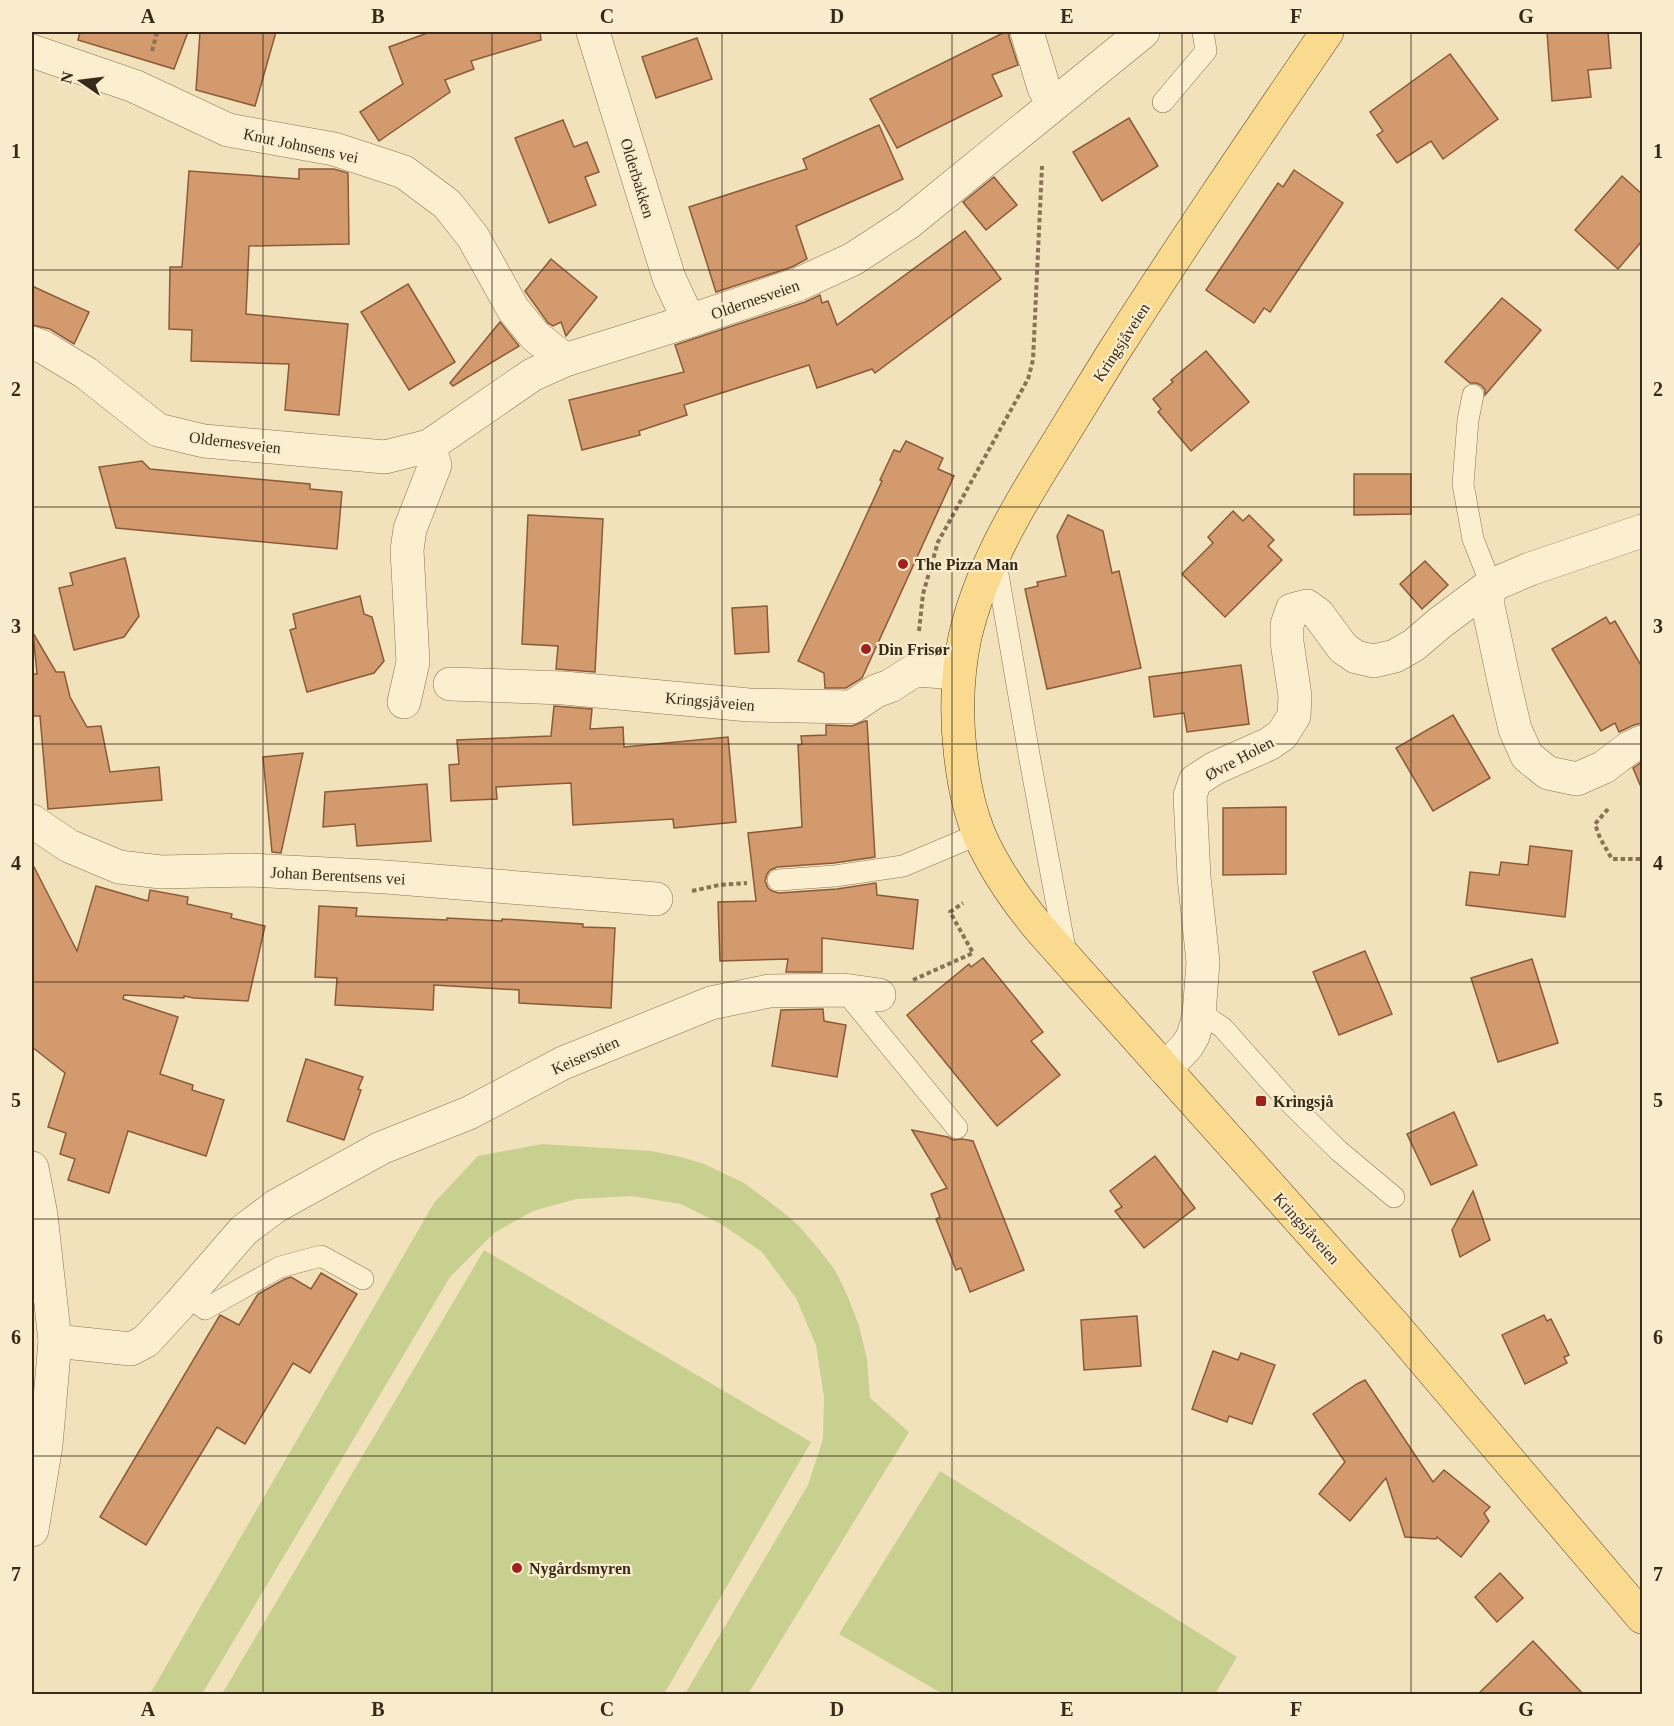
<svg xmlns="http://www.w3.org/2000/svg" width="1674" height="1726" font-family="'Times New Roman',serif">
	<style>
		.green { fill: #c7d08f }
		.building { fill: #d39a6e; stroke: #8b5a38; stroke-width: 1.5 }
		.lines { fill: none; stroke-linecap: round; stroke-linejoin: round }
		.service-casing { stroke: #8a7254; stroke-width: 22 }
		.minor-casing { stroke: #8a7254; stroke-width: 34 }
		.tertiary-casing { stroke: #8a7254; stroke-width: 34 }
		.primary-casing { stroke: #573f29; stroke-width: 34 }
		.path { stroke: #8a7254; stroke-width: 4; stroke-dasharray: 4.5 3; stroke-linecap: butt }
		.service { stroke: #fcefcf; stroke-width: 21 }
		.minor { stroke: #fcefcf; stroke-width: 33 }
		.tertiary { stroke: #fcefcf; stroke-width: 33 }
		.primary { stroke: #f9da8f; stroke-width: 33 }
		.grid { fill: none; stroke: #38291a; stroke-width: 1.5; stroke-opacity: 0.55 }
		.poi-dot { fill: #9e201f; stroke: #f8eccc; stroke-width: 2 }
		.labels { text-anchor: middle; stroke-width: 4.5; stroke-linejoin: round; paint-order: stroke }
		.street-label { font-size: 16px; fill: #38291a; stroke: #f8eccc }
		.poi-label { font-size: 16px; font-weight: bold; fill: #38291a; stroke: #f8eccc; text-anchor: start }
		.neatline { fill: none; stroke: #38291a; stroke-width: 2 }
		.grid-label { font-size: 20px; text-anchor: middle; font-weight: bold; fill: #38291a }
	</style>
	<rect width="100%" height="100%" fill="#f1e2bc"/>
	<g class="green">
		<path d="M542,1144L651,1151L681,1157L704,1164L744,1183L779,1209L797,1224L818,1248L835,1270L848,1297L859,1326L867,1359L870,1398L909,1432L748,1694H685L808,1485L823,1439L824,1397L816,1345L796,1298L762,1252L721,1224L681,1204L632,1196L576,1199L533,1211L494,1233L450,1277L202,1694H150L434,1203L478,1156Z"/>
		<path d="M484,1250L811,1442L664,1694H222Z"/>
		<path d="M940,1471L1237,1657L1215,1694H943L839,1634Z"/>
	</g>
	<g class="building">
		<path d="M80,32H188L174,69L78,40Z"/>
		<path d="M200,32H276L255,106L196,90Z"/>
		<path d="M430,32H540L541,40L471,61L474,69L445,80L450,92L379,141L360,112L403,84L389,47Z"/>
		<path d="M1005,32H1009V37L1018,65L992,75L1002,96L897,148L870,99Z"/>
		<path d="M1547,32H1608L1611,68L1588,70L1591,97L1552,101Z"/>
		<path d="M697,38L712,79L656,98L642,57Z"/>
		<path d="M1450,54L1498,119L1443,159L1431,141L1397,163L1377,135L1383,131L1370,112Z"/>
		<path d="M1129,118L1158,166L1102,201L1073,152Z"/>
		<path d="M563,120L574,147L587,142L599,172L585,177L596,205L549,223L515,138Z"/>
		<path d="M879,125L903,179L796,226L807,259L792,267L716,292L689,207L807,169L803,159Z"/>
		<path d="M299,169H334L348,173L349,244L249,246L246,314L348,324L339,415L285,410L289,364L191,361L192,330L169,329L170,267H182L189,171L299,179Z"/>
		<path d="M1294,170L1343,203L1270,312L1264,308L1254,323L1206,290L1278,183L1283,187Z"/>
		<path d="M1622,176L1642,194V241L1618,269L1575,230Z"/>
		<path d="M994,177L1017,205L986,230L963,202Z"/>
		<path d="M965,231L1001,279L875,373L872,369L817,388L809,365L684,405L687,415L639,431L640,435L582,450L569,400L684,372L675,345L805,302L820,295L822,303L828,301L837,325Z"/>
		<path d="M551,259L597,297L566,336L561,322L553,326L548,323L525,291Z"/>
		<path d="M408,284L455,362L409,390L361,312Z"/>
		<path d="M32,286L89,312L74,344L50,329L32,325Z"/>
		<path d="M1502,298L1541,330L1485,395V390L1481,385L1476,383H1470L1445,362Z"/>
		<path d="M500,322L519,346L453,386L450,383Z"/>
		<path d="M1206,351L1249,402L1191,451L1158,412L1161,409L1153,399L1173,382L1171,380Z"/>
		<path d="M906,441L943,458L938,469L954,476L862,678L846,688H825L824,673L798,661L844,564L882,481L880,480L894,450L900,452Z"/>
		<path d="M142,461L150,469L310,484V489L342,492L337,549L116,528L99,467Z"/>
		<path d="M1354,474H1411V514L1354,515Z"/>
		<path d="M1233,511L1243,521L1249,515L1274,540L1268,546L1282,560L1225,617L1182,574L1213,543L1208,537Z"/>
		<path d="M528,515L603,519L595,672L556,669L558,646L522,644Z"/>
		<path d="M1068,515L1103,531L1112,573L1119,571L1141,668L1047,689L1025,589L1038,586L1037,582L1066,576L1057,536Z"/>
		<path d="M125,558L139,616L124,637L74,650L59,588L73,585L70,573Z"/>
		<path d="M1425,561L1448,585L1422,609L1400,584Z"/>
		<path d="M360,596L364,614L372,617L384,661L374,673L307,692L290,630L296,628L293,614Z"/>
		<path d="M767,606L769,652L735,654L732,608Z"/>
		<path d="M1606,617L1610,624L1615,621L1642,667V723L1634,725L1619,732L1615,723L1601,731L1552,649Z"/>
		<path d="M33,633L56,672H64L70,697L87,727L101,726L110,772L159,767L162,800L48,809L40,716H32V674H37Z"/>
		<path d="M1241,665L1249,724L1187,732L1184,713L1154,717L1149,677Z"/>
		<path d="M554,706L592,709L590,729L623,727L624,747L728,737L736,822L674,828L673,819L573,825L571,783L496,787L497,799L451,801L449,765L459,764L457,740L551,736Z"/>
		<path d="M1453,715L1490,778L1433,811L1396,748Z"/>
		<path d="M865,721H867L875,857L834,863L777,867L770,870L767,874L765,881L768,888L772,891L779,893L837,889L876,883L877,895L918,900L913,949L822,938V972H786L788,959L720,961L718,902L756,901L748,833L802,827L798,745L802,744L801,736L826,735V725L852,726Z"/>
		<path d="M303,753L281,853L272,852L263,757Z"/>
		<path d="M1642,762V787H1641L1633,768Z"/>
		<path d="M427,784L431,841L357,846L355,824L323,827L325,792Z"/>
		<path d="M1286,807V874L1223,875V808Z"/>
		<path d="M1530,846L1572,851L1565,917L1466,905L1470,872L1499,875L1501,862L1528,865Z"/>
		<path d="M32,863L77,951L96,886L148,901L150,890L188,897L187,904L232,914L231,918L265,926L248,1001L194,998L184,996V998L124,995L123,999L178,1017L160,1074L193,1085L192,1090L224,1100L206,1156L128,1131L109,1193L68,1180L75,1159L60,1154L66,1133L48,1127L65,1073L32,1047Z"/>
		<path d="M319,906L357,908L356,916L447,920V918L502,921V919L583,924V927L615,928L611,1008L519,1003V990L434,985L433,1010L335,1005L337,978L315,977Z"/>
		<path d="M1365,951L1392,1014L1339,1035L1313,972Z"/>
		<path d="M983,958L1043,1032L1031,1041L1060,1075L997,1126L907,1015L969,964L971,967Z"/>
		<path d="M1532,959L1558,1043L1498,1062L1471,978Z"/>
		<path d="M823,1009L824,1021L846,1025L837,1077L772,1066L781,1010Z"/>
		<path d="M306,1059L363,1077L358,1089L361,1090L344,1140L287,1121Z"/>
		<path d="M1454,1112L1477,1165L1431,1185L1407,1134Z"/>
		<path d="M912,1130L948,1137L953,1140L962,1139L973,1141L1024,1270L970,1292L961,1268L956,1270L936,1219L940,1217L931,1194L947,1188Z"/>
		<path d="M1155,1156L1195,1208L1144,1248L1115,1211L1122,1207L1110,1191Z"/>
		<path d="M1473,1191L1490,1240L1460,1257L1452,1230Z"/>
		<path d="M321,1273L357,1294L310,1373L293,1363L245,1444L217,1427L146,1545L100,1517L220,1315L239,1325L258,1294L285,1279L291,1277L311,1289Z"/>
		<path d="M1544,1315L1547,1321L1551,1319L1569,1355L1564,1357L1567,1363L1525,1384L1502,1335Z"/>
		<path d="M1137,1316L1141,1366L1084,1370L1081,1320Z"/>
		<path d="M1213,1351L1238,1360L1241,1353L1275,1365L1252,1424L1229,1416L1227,1422L1192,1409Z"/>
		<path d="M1365,1380L1433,1482L1444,1470L1490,1507L1484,1513L1489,1521L1461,1557L1437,1537L1436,1539L1405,1537L1386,1478L1350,1521L1319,1494L1345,1462L1313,1414L1357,1384Z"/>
		<path d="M1500,1573L1523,1598L1497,1622L1475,1597Z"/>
		<path d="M1533,1641L1584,1695H1477Z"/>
	</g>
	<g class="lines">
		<defs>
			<g id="service">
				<path d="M1163,102L1206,51L1203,32"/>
				<path d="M1473,395L1468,420L1463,484L1473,539L1490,582L1488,587"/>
				<path d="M995,557L1030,760L1066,954"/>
				<path d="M778,880L835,876L903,866L979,834"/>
				<path d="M844,990L957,1128"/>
				<path d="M1199,1015L1213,1021L1223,1028L1287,1100L1339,1151L1394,1197"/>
				<path d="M187,1296L205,1309L280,1267L321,1256L363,1279"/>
			</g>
			<g id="minor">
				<path d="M593,32L669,278L689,321"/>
				<path d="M1027,32L1044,88L1054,103"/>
				<path d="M32,51L134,86L228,130L334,149L404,172L447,204L473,237L513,309L535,336L565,360"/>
				<path d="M32,343L43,347L86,373L158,430L204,441L385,457L429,446L532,375L565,360L689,321L799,284L853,259L908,223L1143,32"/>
				<path d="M1488,587V606L1505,686L1515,729L1527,756L1548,773L1577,779L1604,767L1629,748L1642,742"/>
				<path d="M450,684L564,688L749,705L852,707L876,691L890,686L915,670L959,673"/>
				<path d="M404,702L413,662L407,550L410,529L435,465L429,446"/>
				<path d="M32,821L69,846L119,867L161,872L251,870L386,877L656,899"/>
				<path d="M1165,1069L1187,1046L1193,1036L1199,1015L1203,962L1194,877L1190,796L1195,781L1215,768L1269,744L1282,735L1294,716L1295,696L1287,642V625L1292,610L1307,606L1318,614L1343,648L1356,657L1374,661L1395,656L1414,645L1441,622L1488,587L1530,569L1642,531"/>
				<path d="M55,1341L131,1349L146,1341L179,1305L244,1230L276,1206L381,1148L469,1113L563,1063L711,1003L769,991L844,990L879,995"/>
			</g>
			<path id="tertiary" d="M32,1168L41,1215L55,1341L46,1445L32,1530"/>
			<path id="primary" d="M1327,32C1254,139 1181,246 1111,356C1090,390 1070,423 1049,457C1014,513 980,572 965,637C957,674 956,712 960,750C963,779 968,807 979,834C994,869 1016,900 1040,929L1393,1324L1642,1617"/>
		</defs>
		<use href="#service" class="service-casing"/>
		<use href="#minor" class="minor-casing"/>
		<use href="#tertiary" class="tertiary-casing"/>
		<use href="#primary" class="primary-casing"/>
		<g class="path">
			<path d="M152,51L157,32"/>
			<path d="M919,631L923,594L938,542L1028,379L1033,360L1042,166"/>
			<path d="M1608,809L1595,824L1600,838L1612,859H1642"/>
			<path d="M692,891L719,885L747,883"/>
			<path d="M913,980L973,953L950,912L963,903"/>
		</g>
		<use href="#service" class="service"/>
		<use href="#minor" class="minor"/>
		<use href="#tertiary" class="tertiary"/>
		<use href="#primary" class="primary"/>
	</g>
	<path class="grid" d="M263,32V1694M492,32V1694M722,32V1694M952,32V1694M1182,32V1694M1411,32V1694M32,270H1642M32,507H1642M32,744H1642M32,982H1642M32,1219H1642M32,1456H1642"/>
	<g class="poi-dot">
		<circle cx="903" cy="564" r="6"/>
		<circle cx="866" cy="649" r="6"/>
		<rect x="1255" y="1095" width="12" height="12" rx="3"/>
		<circle cx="517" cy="1568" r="6"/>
	</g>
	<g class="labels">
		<g class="street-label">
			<text transform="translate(301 145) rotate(12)" y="6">Knut Johnsens vei</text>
			<text transform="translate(638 178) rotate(73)" y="6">Olderbakken</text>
			<text transform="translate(755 299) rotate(-19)" y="6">Oldernesveien</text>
			<text transform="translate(1121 342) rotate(-57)" y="6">Kringsjåveien</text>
			<text transform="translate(235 442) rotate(7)" y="6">Oldernesveien</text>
			<text transform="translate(710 701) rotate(5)" y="6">Kringsjåveien</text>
			<text transform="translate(1239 758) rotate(-28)" y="6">Øvre Holen</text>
			<text transform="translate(338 875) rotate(3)" y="6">Johan Berentsens vei</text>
			<text transform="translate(585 1055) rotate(-24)" y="6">Keiserstien</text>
			<text transform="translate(1307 1228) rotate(48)" y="6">Kringsjåveien</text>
		</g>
		<g class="poi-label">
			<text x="915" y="570">The Pizza Man</text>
			<text x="878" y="655">Din Frisør</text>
			<text x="1273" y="1107">Kringsjå</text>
			<text x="529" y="1574">Nygårdsmyren</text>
		</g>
	</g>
	<rect width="1674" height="1726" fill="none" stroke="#f8eccc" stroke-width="66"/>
	<g transform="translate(81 81) rotate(284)" stroke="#f8eccc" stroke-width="4.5" paint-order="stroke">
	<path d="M0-4.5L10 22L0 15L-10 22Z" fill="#38291a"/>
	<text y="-9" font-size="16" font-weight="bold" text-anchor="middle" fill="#38291a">N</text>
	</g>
	<rect x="33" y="33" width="1608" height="1660" class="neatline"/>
	<g class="grid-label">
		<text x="148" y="23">A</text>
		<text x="378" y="23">B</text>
		<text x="607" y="23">C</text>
		<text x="837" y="23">D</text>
		<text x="1067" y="23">E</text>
		<text x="1296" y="23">F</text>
		<text x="1526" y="23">G</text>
		<text x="16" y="158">1</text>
		<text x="1658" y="158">1</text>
		<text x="16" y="396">2</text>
		<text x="1658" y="396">2</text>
		<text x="16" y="633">3</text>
		<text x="1658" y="633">3</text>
		<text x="16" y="870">4</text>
		<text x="1658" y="870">4</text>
		<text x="16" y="1107">5</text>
		<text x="1658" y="1107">5</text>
		<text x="16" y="1344">6</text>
		<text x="1658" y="1344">6</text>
		<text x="16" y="1581">7</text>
		<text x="1658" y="1581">7</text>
		<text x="148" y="1716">A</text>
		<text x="378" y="1716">B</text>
		<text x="607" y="1716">C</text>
		<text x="837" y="1716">D</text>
		<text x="1067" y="1716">E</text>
		<text x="1296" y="1716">F</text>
		<text x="1526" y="1716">G</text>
	</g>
</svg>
